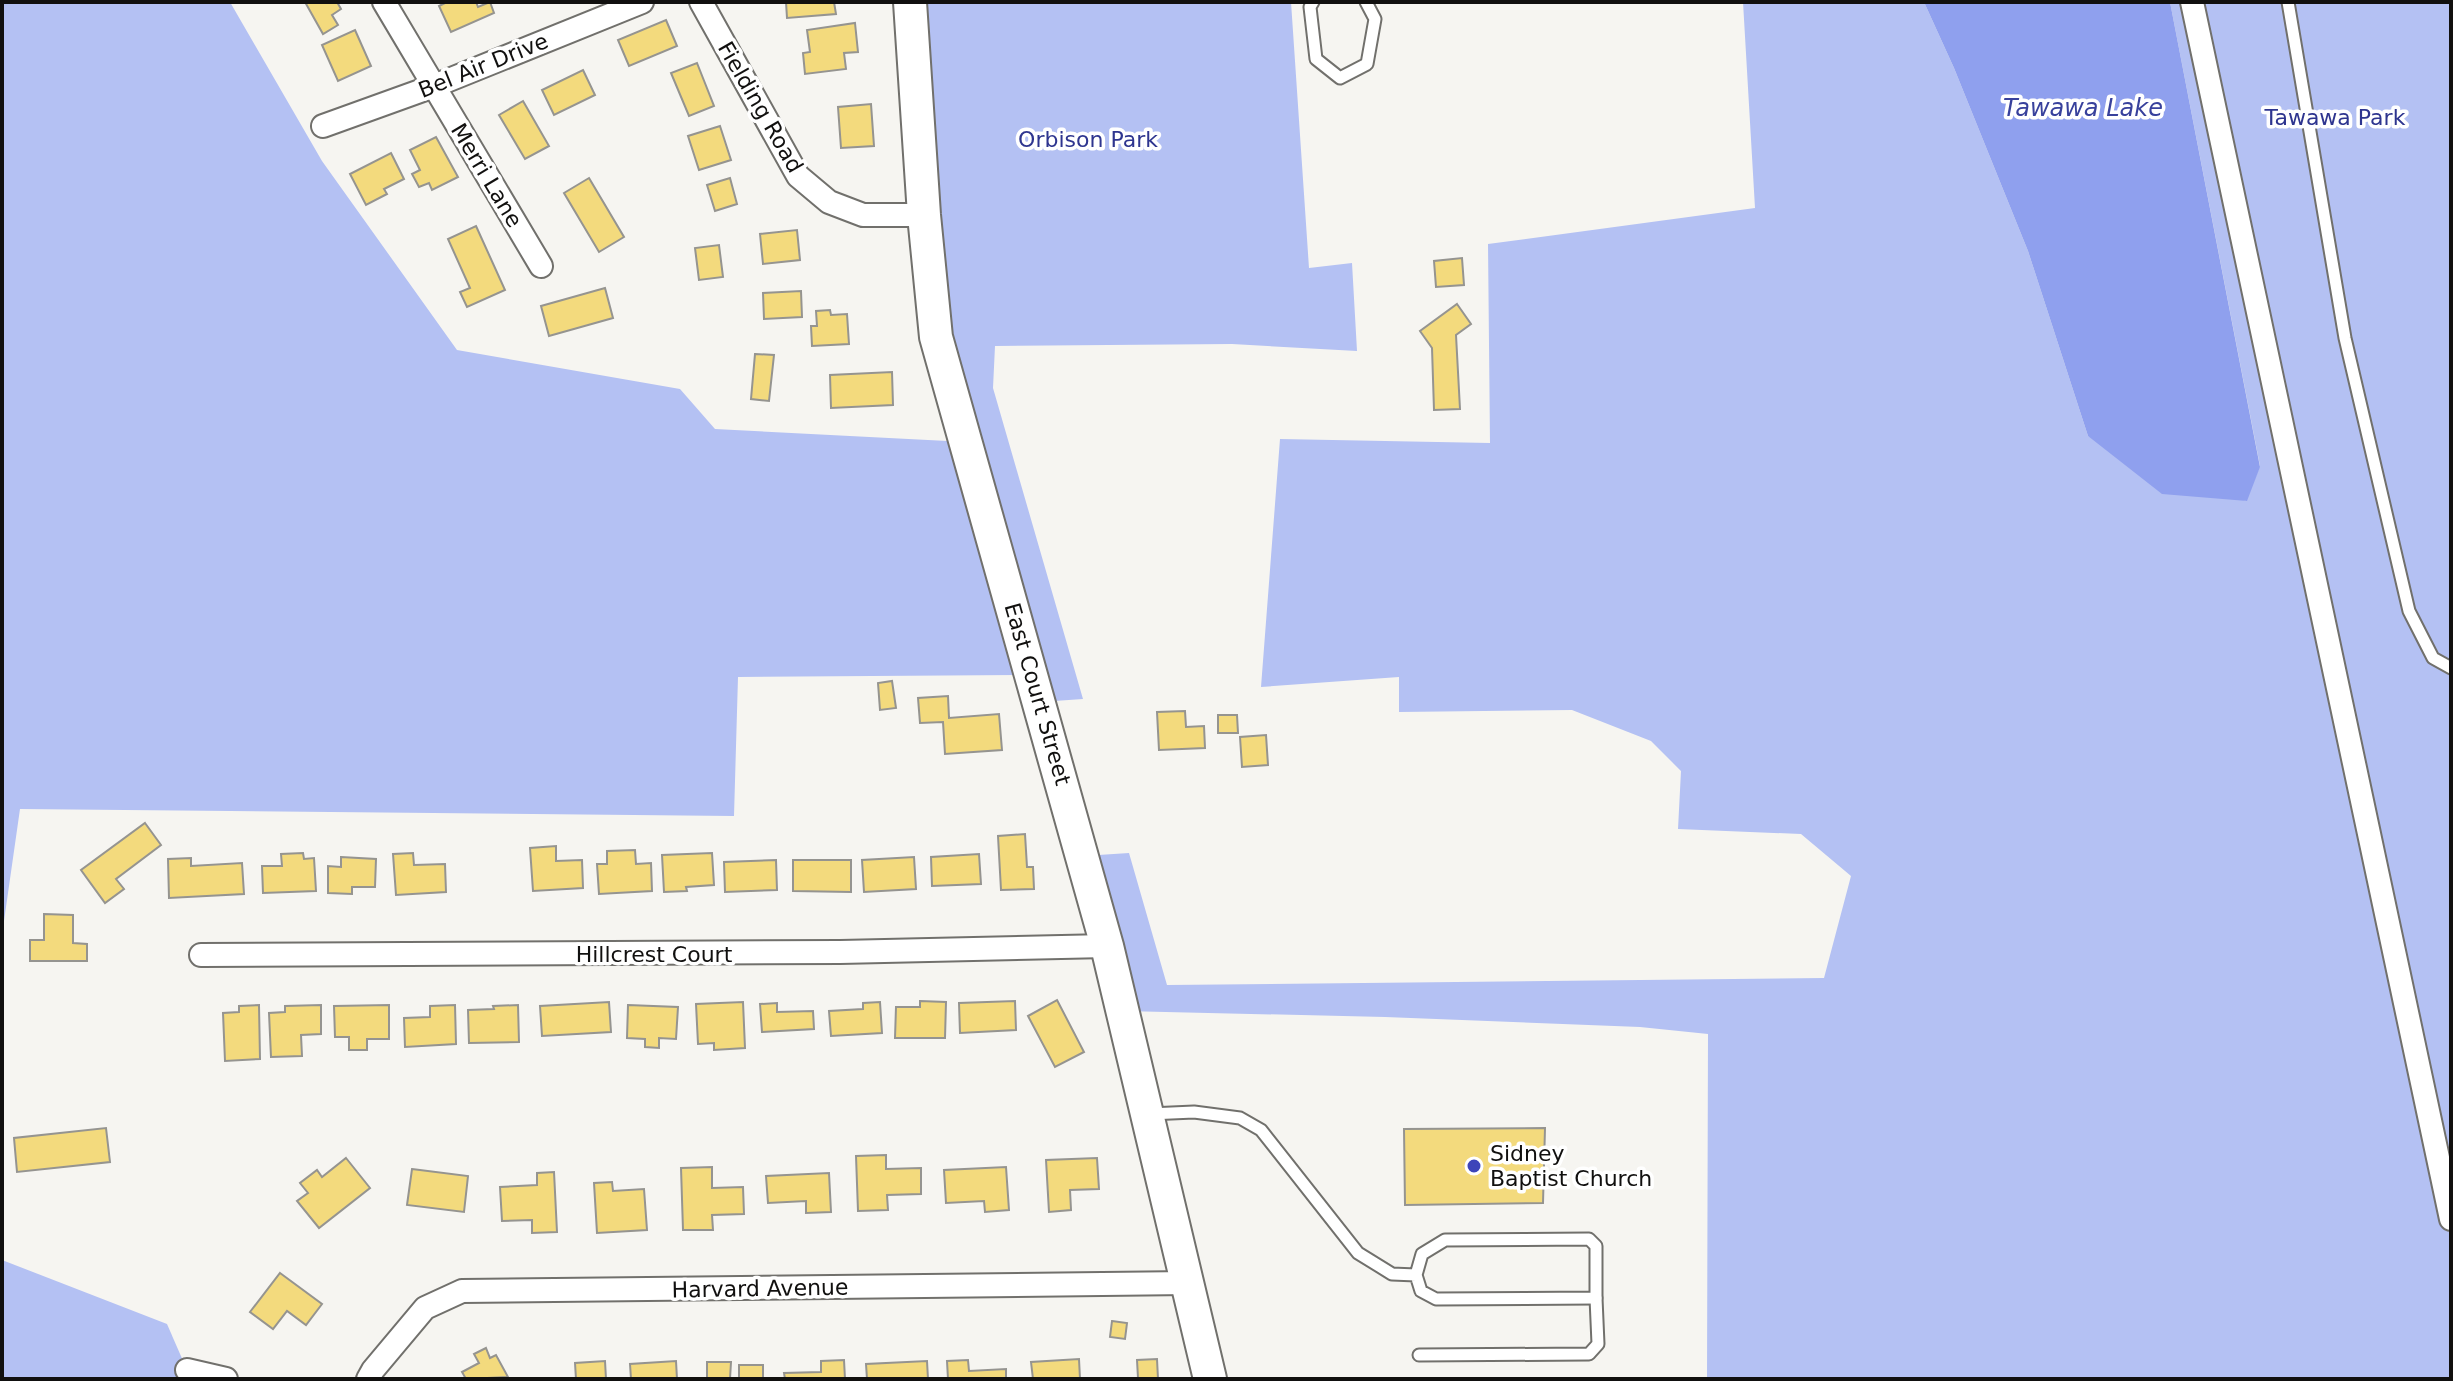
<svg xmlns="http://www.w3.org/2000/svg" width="2453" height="1381" font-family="'DejaVu Sans',sans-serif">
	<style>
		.green { fill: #b4c1f3 }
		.water { fill: #8fa0ee }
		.building { fill: #f3da7d; stroke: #959490; stroke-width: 2 }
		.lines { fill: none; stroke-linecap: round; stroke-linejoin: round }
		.service-casing { stroke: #71706c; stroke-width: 15 }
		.minor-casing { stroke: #71706c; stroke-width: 26 }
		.secondary-casing { stroke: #71706c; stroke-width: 36 }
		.service { stroke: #fff; stroke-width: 11 }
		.minor { stroke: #fff; stroke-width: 22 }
		.secondary { stroke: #fff; stroke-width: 32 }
		.poi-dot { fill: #3d45b9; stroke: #fff; stroke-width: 3 }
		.labels { text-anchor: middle; stroke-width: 7; stroke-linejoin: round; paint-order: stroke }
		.street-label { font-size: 22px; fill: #11100f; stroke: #fff }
		.park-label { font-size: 22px; fill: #2e358f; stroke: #fff }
		.poi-label { font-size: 22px; fill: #11100f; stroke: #fff; text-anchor: start }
		.water-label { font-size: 24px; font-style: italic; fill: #38419c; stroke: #fff }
	</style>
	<rect width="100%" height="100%" fill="#f6f5f1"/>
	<g class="green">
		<path d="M2,2H230L322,161L457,350L680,389L715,429L967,442L936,336L910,2H1291L1309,268L1352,263L1357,351L1232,344L995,346L993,388L1083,699L1040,702L1032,675L738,677L734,816L20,809L2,935Z"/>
		<path d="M1743,2H1924L1954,68L2028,251L2088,436L2246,501L2260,466L2170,2H2451V1379H1707L1708,1034L1640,1027L1385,1017L1123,1011L1083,856L1129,853L1167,985L1824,978L1851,876L1801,834L1678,829L1681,771L1651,741L1572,710L1399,712V677L1261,687L1280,439L1490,443L1488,244L1755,208Z"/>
		<path d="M2,1260L167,1324L187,1370L186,1379H2Z"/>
	</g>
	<path class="water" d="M1924,2H2170L2260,467L2247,501L2162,494L2088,436L2028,251L1954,68Z"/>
	<g class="building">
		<path d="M305,2H337L341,9L332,15L338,25L323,34Z"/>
		<path d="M447,2H476L478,7L490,2L494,13L451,32L439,6Z"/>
		<path d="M786,2H834L836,14L787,18Z"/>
		<path d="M666,20L677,46L629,66L618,40Z"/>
		<path d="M855,23L858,52L844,53L846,69L805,74L803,53L810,52L807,30Z"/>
		<path d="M355,30L371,66L338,81L322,45Z"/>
		<path d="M697,63L714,106L689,116L671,73Z"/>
		<path d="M583,70L595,95L554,115L542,90Z"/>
		<path d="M523,101L549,146L525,159L499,115Z"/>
		<path d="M871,104L874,146L841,148L838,107Z"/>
		<path d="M720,126L731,160L699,170L688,136Z"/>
		<path d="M436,137L458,177L432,190L429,183L419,187L412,174L420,170L410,150Z"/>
		<path d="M391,153L404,179L384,189L387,194L366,205L350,174Z"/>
		<path d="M589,178L624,237L599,252L564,193Z"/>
		<path d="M730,178L737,204L715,211L707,185Z"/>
		<path d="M476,226L505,290L467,307L460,292L470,288L448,239Z"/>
		<path d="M797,230L800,260L763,264L760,234Z"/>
		<path d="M719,245L723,277L699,280L695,248Z"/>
		<path d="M1462,258L1464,285L1436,287L1434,261Z"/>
		<path d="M605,288L613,318L549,336L541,306Z"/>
		<path d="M801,291L802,317L764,319L763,293Z"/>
		<path d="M1457,304L1471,324L1456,335L1460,409L1434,410L1432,348L1420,331Z"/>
		<path d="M830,310L831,315L847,314L849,344L812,346L811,326H817L816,311Z"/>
		<path d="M755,354L774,355L769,401L751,399Z"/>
		<path d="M892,372L893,405L831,408L830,375Z"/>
		<path d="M892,681L896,708L880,710L878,683Z"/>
		<path d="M948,696L949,718L999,714L1002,750L945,754L943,722L920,723L918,698Z"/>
		<path d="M1185,711L1186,727L1204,726L1205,748L1159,750L1157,712Z"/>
		<path d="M1218,715H1237L1238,733H1218Z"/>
		<path d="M1266,735L1268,765L1242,767L1240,737Z"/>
		<path d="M145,823L161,845L116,879L124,889L105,903L81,870Z"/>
		<path d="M1025,834L1027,867H1033L1034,889L1001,890L998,836Z"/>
		<path d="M556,846V861L582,860L583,888L533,891L530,848Z"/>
		<path d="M635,850L636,864L651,863L652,891L599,894L597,864H607V851Z"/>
		<path d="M303,853L304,859L314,858L316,891L263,893L262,866H282L281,854Z"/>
		<path d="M413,853L414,865L445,864L446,892L396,895L393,854Z"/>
		<path d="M712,853L714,885L686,887L687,891L664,892L662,855Z"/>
		<path d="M979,854L981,884L932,886L931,857Z"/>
		<path d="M341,857L376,859L375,887H352V894L328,893V866L341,867Z"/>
		<path d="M914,857L916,889L864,892L862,860Z"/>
		<path d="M191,858V866L242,863L244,894L169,898L168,859Z"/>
		<path d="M776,860L777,890L725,892L724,862Z"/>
		<path d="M793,860H851V892L793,891Z"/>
		<path d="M44,914L73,915V943L87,944V961H30V940H44Z"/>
		<path d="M1057,1000L1084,1052L1055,1067L1028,1016Z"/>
		<path d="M920,1001L946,1002L945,1038H895L896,1007H920Z"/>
		<path d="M1015,1001L1016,1030L960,1033L959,1003Z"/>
		<path d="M609,1002L611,1032L542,1036L540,1006Z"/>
		<path d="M743,1002L745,1048L714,1050V1043L698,1044L696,1004Z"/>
		<path d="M880,1002L882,1033L831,1036L829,1011L863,1009V1003Z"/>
		<path d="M777,1003V1012L813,1011L814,1029L762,1032L760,1004Z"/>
		<path d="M259,1005L260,1059L225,1061L223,1013L239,1012V1006Z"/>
		<path d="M321,1005V1034L301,1035L302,1056L271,1057L269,1013L285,1012V1006Z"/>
		<path d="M389,1005V1039H367V1050H349V1037H335L334,1006Z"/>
		<path d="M455,1005L456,1044L405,1047L404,1018L430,1017V1006Z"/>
		<path d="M518,1005L519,1042L469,1043L468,1010L494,1009L493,1006Z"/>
		<path d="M628,1005L678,1007L676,1039L659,1038V1048L645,1047V1039L627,1038Z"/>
		<path d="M106,1128L110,1162L17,1172L14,1138Z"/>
		<path d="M1545,1128L1543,1203L1405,1205L1404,1129Z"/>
		<path d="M886,1155V1169L921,1168V1194L887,1195L888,1210L858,1211L856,1156Z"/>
		<path d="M346,1158L370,1188L319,1228L297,1201L308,1193L300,1183L317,1170L322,1177Z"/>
		<path d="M1097,1158L1099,1189L1070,1190L1071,1210L1049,1212L1046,1160Z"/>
		<path d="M712,1167V1188L743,1187L744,1214L712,1215L713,1230H683L681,1168Z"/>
		<path d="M1006,1167L1009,1210L985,1212L984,1201L946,1203L944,1170Z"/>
		<path d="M412,1169L468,1176L464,1212L407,1205Z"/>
		<path d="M554,1172L557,1232L532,1233V1220L502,1221L500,1187L537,1185V1173Z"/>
		<path d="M829,1173L831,1212L806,1213V1201L768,1203L766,1176Z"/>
		<path d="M612,1182L613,1191L644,1189L647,1230L597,1233L594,1183Z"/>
		<path d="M280,1273L322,1304L306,1325L287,1311L273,1329L250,1312Z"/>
		<path d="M1112,1321L1127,1323L1125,1339L1110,1337Z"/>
		<path d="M486,1348L490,1358L496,1355L508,1377L466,1379L462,1372L479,1363L474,1354Z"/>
		<path d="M1079,1359L1080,1379H1033L1031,1362Z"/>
		<path d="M1157,1359L1158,1379H1115L1138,1378L1137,1360Z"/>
		<path d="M844,1360L845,1379H785L784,1373L821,1372V1361Z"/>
		<path d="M968,1360L969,1371L1006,1369V1379H948L947,1361Z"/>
		<path d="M605,1361L606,1379H576L575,1363Z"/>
		<path d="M676,1361L677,1379H631L630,1364Z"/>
		<path d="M927,1361L928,1379H867L866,1364Z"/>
		<path d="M707,1362H731L730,1379H707Z"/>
		<rect x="739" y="1365" width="24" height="14"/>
	</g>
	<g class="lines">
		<defs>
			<g id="service">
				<path d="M1313,2L1310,7L1316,59L1340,78L1367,64L1375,19L1366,2"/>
				<path d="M2288,2L2345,338L2409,611L2433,658L2451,668"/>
				<path d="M1149,1114L1194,1112L1240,1118L1261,1130L1358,1253L1392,1274L1416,1275L1421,1291L1436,1299L1596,1298V1246L1589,1239L1445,1240L1422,1254L1416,1275"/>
				<path d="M1419,1355L1589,1354L1598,1344L1596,1298"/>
			</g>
			<g id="minor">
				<path d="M384,2L541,266"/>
				<path d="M701,2L798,176L829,202L863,215H924"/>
				<path d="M2192,2L2451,1219"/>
				<path d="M323,126L434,86L642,2"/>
				<path d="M201,955L840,952L1107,946"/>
				<path d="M187,1370L226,1379"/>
				<path d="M368,1379L373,1370L425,1308L462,1291L1189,1283"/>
			</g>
			<path id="secondary" d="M910,2L924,215L936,337L1107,946L1210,1379"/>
		</defs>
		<use href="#service" class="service-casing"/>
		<use href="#minor" class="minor-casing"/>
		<use href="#secondary" class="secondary-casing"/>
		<use href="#service" class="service"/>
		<use href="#minor" class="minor"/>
		<use href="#secondary" class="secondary"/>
	</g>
	<circle class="poi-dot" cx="1474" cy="1166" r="8"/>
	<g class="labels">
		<g class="street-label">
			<text transform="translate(483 65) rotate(-22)" y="8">Bel Air Drive</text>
			<text transform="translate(761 107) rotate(60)" y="8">Fielding Road</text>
			<text transform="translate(487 175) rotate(59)" y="8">Merri Lane</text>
			<text transform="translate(1038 694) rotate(74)" y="8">East Court Street</text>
			<text x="654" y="962">Hillcrest Court</text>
			<text transform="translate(760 1288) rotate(-1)" y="8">Harvard Avenue</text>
		</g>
		<g class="park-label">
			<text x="2335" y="125">Tawawa Park</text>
			<text x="1088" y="147">Orbison Park</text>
		</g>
		<g class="poi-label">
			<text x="1490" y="1161">Sidney<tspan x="1490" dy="25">Baptist Church</tspan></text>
		</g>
		<g class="water-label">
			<text x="2083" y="116">Tawawa Lake</text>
		</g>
	</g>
	<rect width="2453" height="1381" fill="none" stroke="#11100f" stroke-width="8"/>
</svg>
